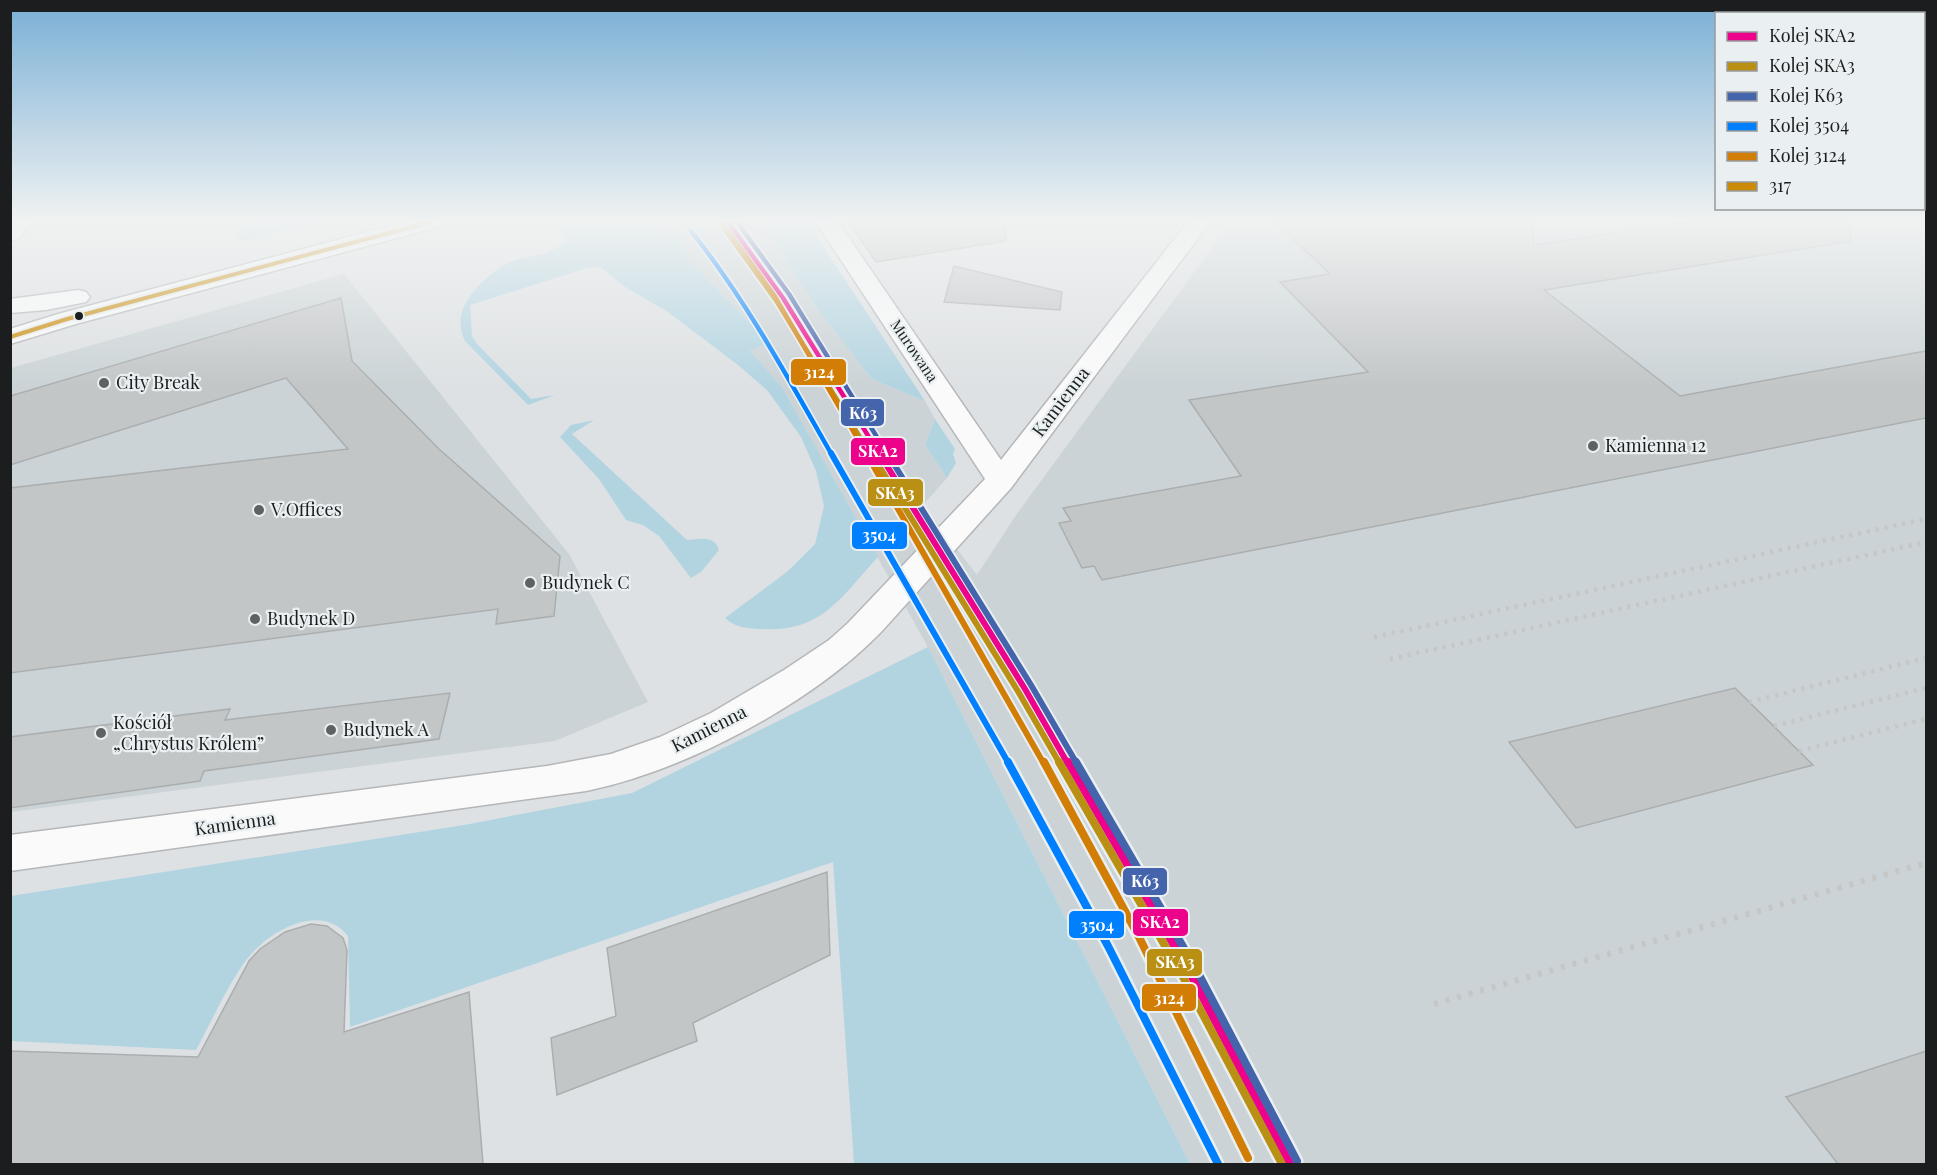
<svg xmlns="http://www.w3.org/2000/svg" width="1937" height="1175" font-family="'Playfair Display',serif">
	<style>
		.built { fill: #cbd3d6 }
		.green { fill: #b2d4e1 }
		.building { fill: #c3c6c7; stroke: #abaeaf; stroke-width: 1.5 }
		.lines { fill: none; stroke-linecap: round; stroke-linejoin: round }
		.minor-casing { stroke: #b4b6b8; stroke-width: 3 }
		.major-casing { stroke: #b4b6b8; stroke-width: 3 }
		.minor { fill: #fafafb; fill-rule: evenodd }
		.major { fill: #fafafb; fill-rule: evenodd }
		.rail-far1 { stroke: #c5c6c6; stroke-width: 4.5; stroke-dasharray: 3 6; stroke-linecap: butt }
		.rail { stroke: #c5c6c6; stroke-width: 6; stroke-dasharray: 4 8; stroke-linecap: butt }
		.bus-1-casing { stroke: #eaeff1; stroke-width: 8 }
		.bus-1 { stroke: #cb8b06; stroke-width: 4 }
		.rail-1-far2-casing { stroke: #eaeff1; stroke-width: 8 }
		.rail-1-far1-casing { stroke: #eaeff1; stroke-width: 10 }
		.rail-1-casing { stroke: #eaeff1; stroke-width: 13 }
		.rail-2-far2-casing { stroke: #eaeff1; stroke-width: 8 }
		.rail-2-far1-casing { stroke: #eaeff1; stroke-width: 10 }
		.rail-2-casing { stroke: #eaeff1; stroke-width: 13 }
		.rail-3-far2-casing { stroke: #eaeff1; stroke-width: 8 }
		.rail-3-far1-casing { stroke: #eaeff1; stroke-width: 10 }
		.rail-3-casing { stroke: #eaeff1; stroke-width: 13 }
		.rail-4-far2-casing { stroke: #eaeff1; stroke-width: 8 }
		.rail-4-far1-casing { stroke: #eaeff1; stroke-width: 10 }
		.rail-4-casing { stroke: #eaeff1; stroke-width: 13 }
		.rail-5-far2-casing { stroke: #eaeff1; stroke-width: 8 }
		.rail-5-far1-casing { stroke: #eaeff1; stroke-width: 10 }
		.rail-5-casing { stroke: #eaeff1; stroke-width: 13 }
		.rail-1-far2 { stroke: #ed028c; stroke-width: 4.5 }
		.rail-1-far1 { stroke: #ed028c; stroke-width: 6 }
		.rail-1 { stroke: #ed028c; stroke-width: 8 }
		.rail-2-far2 { stroke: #ba9014; stroke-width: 4.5 }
		.rail-2-far1 { stroke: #ba9014; stroke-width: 6 }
		.rail-2 { stroke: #ba9014; stroke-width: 8 }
		.rail-3-far2 { stroke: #4464ac; stroke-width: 4.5 }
		.rail-3-far1 { stroke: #4464ac; stroke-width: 6 }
		.rail-3 { stroke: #4464ac; stroke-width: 8 }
		.rail-4-far2 { stroke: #0080ff; stroke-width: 4.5 }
		.rail-4-far1 { stroke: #0080ff; stroke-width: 6 }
		.rail-4 { stroke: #0080ff; stroke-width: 8 }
		.rail-5-far2 { stroke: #d17d06; stroke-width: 4.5 }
		.rail-5-far1 { stroke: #d17d06; stroke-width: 6 }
		.rail-5 { stroke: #d17d06; stroke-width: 8 }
		.bus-dot { fill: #1b1d1e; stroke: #eaeff1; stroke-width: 2 }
		.poi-dot { fill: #5f6263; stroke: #eaeff1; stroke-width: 2 }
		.labels { text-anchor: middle; stroke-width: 4.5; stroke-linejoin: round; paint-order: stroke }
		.far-street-label { font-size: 15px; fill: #1b1d1e; stroke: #eaeff1 }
		.poi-label { font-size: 18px; fill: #1b1d1e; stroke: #eaeff1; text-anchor: start }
		.street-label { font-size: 18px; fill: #1b1d1e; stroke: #eaeff1 }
		.line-badge { stroke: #eaeff1; stroke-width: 2 }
		.badge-label { font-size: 16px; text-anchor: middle; font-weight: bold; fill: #fff }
	</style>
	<rect width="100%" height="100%" fill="#dee1e3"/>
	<g class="built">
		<path d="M657,222H755L773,240L819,311L872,379L925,401L935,419L925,445L947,478L923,505L977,575L1016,515L1231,222H1926V1164H1190L928,647L781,386L750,351L768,342L690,261L684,246Z"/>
		<path d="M344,274L569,554L648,702L555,741L11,812V368Z"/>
	</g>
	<g class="green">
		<path d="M238,222H314L238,242Z"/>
		<path d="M549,222H657L684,246L690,261L769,343L750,351L781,386L878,557C840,598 822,633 760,629C746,628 736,628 725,618L788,571L815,544L824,506L816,471L801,437L767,390L738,365L668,312L625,287L600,267L587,268L470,305L472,336L478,345L531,399L555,395L528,405L465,341C449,310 479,282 502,266C514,258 533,257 547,253C554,250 560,245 567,241Z"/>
		<path d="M755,222H807L925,401L872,379L819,311L773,240Z"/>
		<path d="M935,419L955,449L953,454L956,463L947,478L925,445Z"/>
		<path d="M594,420L572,434L687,540C699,539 715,535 719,550L701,572L691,578L659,536L643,525L626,520L599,479L560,437L571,425Z"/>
		<path d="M928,647L1190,1164H854L833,862L350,1027L348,936C322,903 275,928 252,953C232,975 211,1023 196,1050L11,1041V896L464,825L632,793Z"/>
	</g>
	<g class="building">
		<path d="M848,222H1005L1006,241L876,262Z"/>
		<path d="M1275,222H1532L1534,245L1687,222H1850L1851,241L1544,290L1680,396L1926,351V418L1102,580L1094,566L1082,568L1059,523L1071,521L1063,508L1241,476L1189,400L1368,372L1280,282L1330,274Z"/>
		<path d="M954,266L1062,292L1060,310L944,302Z"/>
		<path d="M341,298L352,361L439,449L560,556L554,616L496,624L498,609L10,673V488L348,449L286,378L10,465V396Z"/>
		<path d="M1735,688L1813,765L1576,828L1509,742Z"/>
		<path d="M450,693L439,739L204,771L200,781L10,808V737L230,709L225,720Z"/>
		<path d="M827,872L830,955L693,1023L697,1041L557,1095L551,1038L616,1016L607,948Z"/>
		<path d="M311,924L327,926L343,938L347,950L344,1032L469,992L483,1164H10V1051L198,1057L249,961L260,949L285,932Z"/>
		<path d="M1926,1051V1164H1838L1786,1097Z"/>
	</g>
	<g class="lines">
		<defs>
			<path id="minor" d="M816,222H838L1001,460L1188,222H1210L1011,488L882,631C812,704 684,771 586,791L10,871V835L547,766L611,754L660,737L711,713L784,670L829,640L848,623L985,479Z"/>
			<g id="major">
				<path d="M10,222H32L18,239L10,240Z"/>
				<path d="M405,222H441L438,227L76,324L10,344V329L58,314Z"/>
				<path d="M78,290L86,292L90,297L86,302L46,310L10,313V299Z"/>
			</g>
		</defs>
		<use href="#minor" class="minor-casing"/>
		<use href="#major" class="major-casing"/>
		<use href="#minor" class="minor"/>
		<use href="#major" class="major"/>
		<g class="rail-far1">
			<path d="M1374,637L1926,519"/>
			<path d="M1390,659L1926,542"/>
			<path d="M1749,702L1926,658"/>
			<path d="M1774,726L1926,688"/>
			<path d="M1799,751L1926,719"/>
		</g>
		<path class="rail" d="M1434,1004L1926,863"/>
		<defs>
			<path id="bus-1" d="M10,337L67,319L430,222"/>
		</defs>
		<use href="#bus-1" class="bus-1-casing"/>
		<use href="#bus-1" class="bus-1"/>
		<defs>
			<path id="rail-1-far2" d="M728,222L783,298L880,455"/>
			<path id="rail-1-far1" d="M879,453L1025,689L1068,764"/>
			<path id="rail-1" d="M1068,762L1190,973L1290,1164"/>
			<path id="rail-2-far2" d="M722,226L777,302L871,455"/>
			<path id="rail-2-far1" d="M871,453L1019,693L1060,764"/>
			<path id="rail-2" d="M1059,762L1183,977L1282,1164"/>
			<path id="rail-3-far2" d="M737,222L789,294L888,455"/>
			<path id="rail-3-far1" d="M887,453L1031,685L1077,764"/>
			<path id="rail-3" d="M1076,762L1196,969L1297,1161"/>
			<path id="rail-4-far2" d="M691,231C746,300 788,378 832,455"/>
			<path id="rail-4-far1" d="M831,453L1009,764"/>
			<path id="rail-4" d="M1008,762L1108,946L1218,1164"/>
			<path id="rail-5-far2" d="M722,222L774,295L867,455"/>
			<path id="rail-5-far1" d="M866,453L1044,764"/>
			<path id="rail-5" d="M1044,762L1139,937L1248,1158"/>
		</defs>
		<use href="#rail-1-far2" class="rail-1-far2-casing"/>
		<use href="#rail-1-far1" class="rail-1-far1-casing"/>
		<use href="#rail-1" class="rail-1-casing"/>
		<use href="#rail-2-far2" class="rail-2-far2-casing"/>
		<use href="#rail-2-far1" class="rail-2-far1-casing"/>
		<use href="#rail-2" class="rail-2-casing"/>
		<use href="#rail-3-far2" class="rail-3-far2-casing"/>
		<use href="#rail-3-far1" class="rail-3-far1-casing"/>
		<use href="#rail-3" class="rail-3-casing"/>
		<use href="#rail-4-far2" class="rail-4-far2-casing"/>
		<use href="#rail-4-far1" class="rail-4-far1-casing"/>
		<use href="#rail-4" class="rail-4-casing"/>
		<use href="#rail-5-far2" class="rail-5-far2-casing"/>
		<use href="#rail-5-far1" class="rail-5-far1-casing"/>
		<use href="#rail-5" class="rail-5-casing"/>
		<use href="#rail-1-far2" class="rail-1-far2"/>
		<use href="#rail-1-far1" class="rail-1-far1"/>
		<use href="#rail-1" class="rail-1"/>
		<use href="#rail-2-far2" class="rail-2-far2"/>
		<use href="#rail-2-far1" class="rail-2-far1"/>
		<use href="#rail-2" class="rail-2"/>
		<use href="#rail-3-far2" class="rail-3-far2"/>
		<use href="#rail-3-far1" class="rail-3-far1"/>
		<use href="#rail-3" class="rail-3"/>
		<use href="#rail-4-far2" class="rail-4-far2"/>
		<use href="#rail-4-far1" class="rail-4-far1"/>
		<use href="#rail-4" class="rail-4"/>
		<use href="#rail-5-far2" class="rail-5-far2"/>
		<use href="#rail-5-far1" class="rail-5-far1"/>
		<use href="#rail-5" class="rail-5"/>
	</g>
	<linearGradient id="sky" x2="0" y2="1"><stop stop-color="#79afd5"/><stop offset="0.57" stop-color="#f0f2f2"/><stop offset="1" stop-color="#f0f2f2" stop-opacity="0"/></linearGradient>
	<rect width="1937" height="387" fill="url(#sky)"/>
	<circle class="bus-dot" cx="79" cy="316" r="5"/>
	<g class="poi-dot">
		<circle cx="104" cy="383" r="6"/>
		<circle cx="1593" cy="446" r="6"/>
		<circle cx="259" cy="510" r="6"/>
		<circle cx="530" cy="583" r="6"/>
		<circle cx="255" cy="619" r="6"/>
		<circle cx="331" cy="730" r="6"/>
		<circle cx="101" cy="733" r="6"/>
	</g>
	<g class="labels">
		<g class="far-street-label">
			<text transform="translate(914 351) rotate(56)" y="5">Murowana</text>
		</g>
		<g class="poi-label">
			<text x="116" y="389">City Break</text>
			<text x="1605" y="452">Kamienna 12</text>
			<text x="271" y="516">V.Offices</text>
			<text x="542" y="589">Budynek C</text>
			<text x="267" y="625">Budynek D</text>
			<text x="113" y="729">Kościół<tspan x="113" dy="21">„Chrystus Królem”</tspan></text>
			<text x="343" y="736">Budynek A</text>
		</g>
		<g class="street-label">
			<text transform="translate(1061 402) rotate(-53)" y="6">Kamienna</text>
			<text transform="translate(709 729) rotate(-27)" y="6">Kamienna</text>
			<text transform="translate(235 824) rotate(-8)" y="6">Kamienna</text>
		</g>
	</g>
	<g class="line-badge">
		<rect x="790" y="358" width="57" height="28" rx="6" fill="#d17d06"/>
		<rect x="840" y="398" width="45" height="29" rx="6" fill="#4464ac"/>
		<rect x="850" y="437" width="56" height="29" rx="6" fill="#ed028c"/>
		<rect x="867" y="478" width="57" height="29" rx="6" fill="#ba9014"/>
		<rect x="851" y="521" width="57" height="29" rx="6" fill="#0080ff"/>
		<rect x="1122" y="867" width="46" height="29" rx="6" fill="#4464ac"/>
		<rect x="1132" y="908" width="57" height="29" rx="6" fill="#ed028c"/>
		<rect x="1068" y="910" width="57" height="29" rx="6" fill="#0080ff"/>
		<rect x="1146" y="948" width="57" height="29" rx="6" fill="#ba9014"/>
		<rect x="1141" y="983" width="56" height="29" rx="6" fill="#d17d06"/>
	</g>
	<g class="badge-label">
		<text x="819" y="378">3124</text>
		<text x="863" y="419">K63</text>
		<text x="878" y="457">SKA2</text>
		<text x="895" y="499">SKA3</text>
		<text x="879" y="541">3504</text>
		<text x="1145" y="887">K63</text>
		<text x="1160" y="928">SKA2</text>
		<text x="1097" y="931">3504</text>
		<text x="1175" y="968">SKA3</text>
		<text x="1169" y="1004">3124</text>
	</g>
	<rect width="1937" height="1175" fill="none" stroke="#1b1d1e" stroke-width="24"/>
	<rect x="1715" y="12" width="210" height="198" fill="#eaeff1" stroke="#979b9d" stroke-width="1.5"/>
	<rect x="1727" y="32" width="30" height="9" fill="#ed028c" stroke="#979b9d" stroke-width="1.5"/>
	<text x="1769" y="42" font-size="18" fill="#1b1d1e">Kolej SKA2</text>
	<rect x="1727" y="62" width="30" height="9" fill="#ba9014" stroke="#979b9d" stroke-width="1.5"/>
	<text x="1769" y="72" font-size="18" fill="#1b1d1e">Kolej SKA3</text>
	<rect x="1727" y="92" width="30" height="9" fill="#4464ac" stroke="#979b9d" stroke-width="1.5"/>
	<text x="1769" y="102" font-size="18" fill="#1b1d1e">Kolej K63</text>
	<rect x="1727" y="122" width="30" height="9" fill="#0080ff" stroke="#979b9d" stroke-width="1.5"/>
	<text x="1769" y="132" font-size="18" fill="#1b1d1e">Kolej 3504</text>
	<rect x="1727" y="152" width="30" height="9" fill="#d17d06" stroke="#979b9d" stroke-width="1.5"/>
	<text x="1769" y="162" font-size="18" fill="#1b1d1e">Kolej 3124</text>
	<rect x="1727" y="182" width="30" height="9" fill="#cb8b06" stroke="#979b9d" stroke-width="1.5"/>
	<text x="1769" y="192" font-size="18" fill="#1b1d1e">317</text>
</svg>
